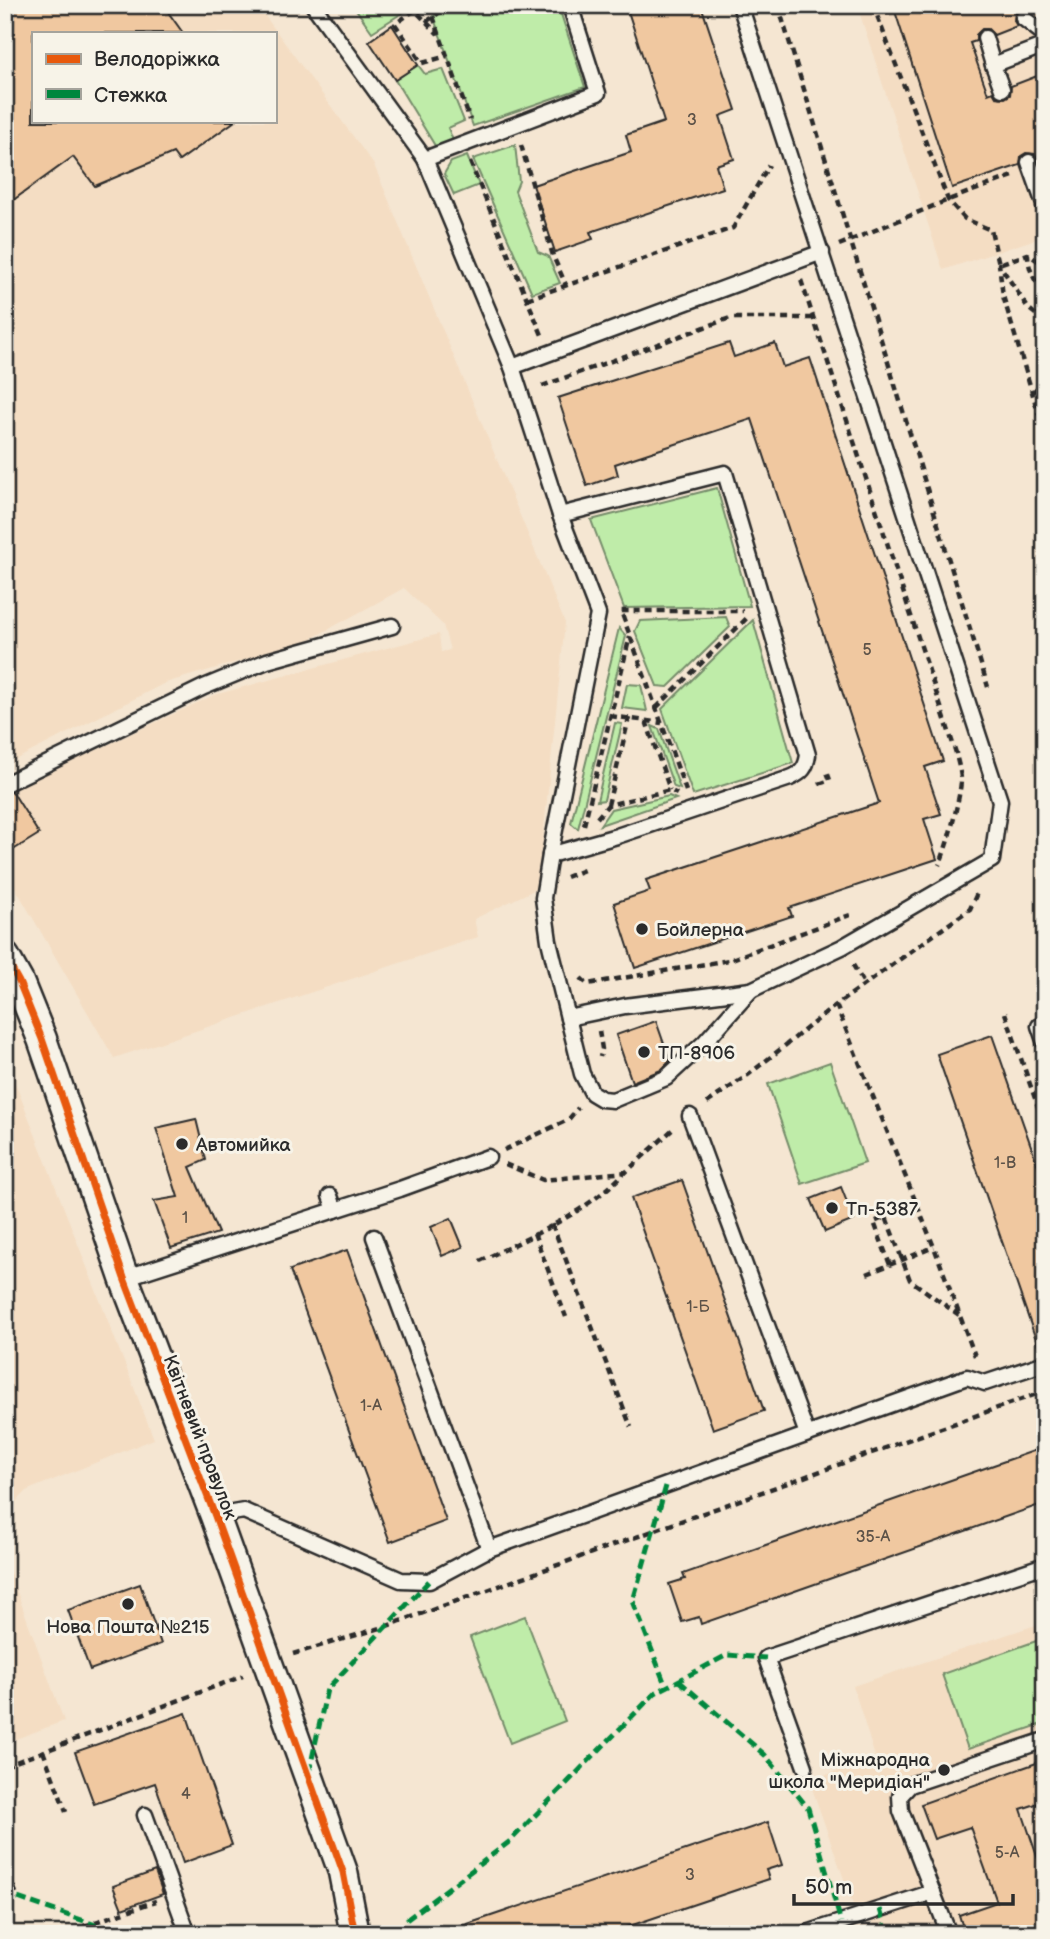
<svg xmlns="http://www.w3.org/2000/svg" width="1050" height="1939" font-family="'Balsamiq Sans',sans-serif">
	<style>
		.built { fill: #f4ddc3; fill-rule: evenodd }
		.green { fill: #bfeca9; stroke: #758c6a; stroke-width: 2 }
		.building { fill: #f0c8a0; stroke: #2b2b2b; stroke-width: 2 }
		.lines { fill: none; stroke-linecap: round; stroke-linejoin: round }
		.lane-casing { stroke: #2b2b2b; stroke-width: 19 }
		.street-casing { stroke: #2b2b2b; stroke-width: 33 }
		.path { stroke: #2b2b2b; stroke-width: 4.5; stroke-dasharray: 7 5; stroke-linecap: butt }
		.lane { stroke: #f7f3e8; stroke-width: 14 }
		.street { stroke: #f7f3e8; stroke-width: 28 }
		.quiet { stroke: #00873e; stroke-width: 5; stroke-dasharray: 10 5; stroke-linecap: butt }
		.cycleway-casing { stroke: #f7f3e8; stroke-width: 11 }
		.cycleway { stroke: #e8590c; stroke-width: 7 }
		.poi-dot { fill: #2b2b2b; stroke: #f7f3e8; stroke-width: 2.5 }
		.labels { text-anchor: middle; stroke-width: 6; stroke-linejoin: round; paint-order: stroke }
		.number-label { font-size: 16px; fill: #5c5248 }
		.poi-label { font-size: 19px; fill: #2b2b2b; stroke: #f7f3e8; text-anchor: start }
		.street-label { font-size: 19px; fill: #2b2b2b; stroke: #f7f3e8 }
	</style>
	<rect width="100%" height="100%" fill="#f5e6d2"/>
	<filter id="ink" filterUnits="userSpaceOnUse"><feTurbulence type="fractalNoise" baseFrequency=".0143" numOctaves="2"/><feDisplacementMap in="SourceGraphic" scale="14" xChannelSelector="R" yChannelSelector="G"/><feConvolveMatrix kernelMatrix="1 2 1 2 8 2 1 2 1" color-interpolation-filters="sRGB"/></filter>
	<g filter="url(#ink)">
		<g class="built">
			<path d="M5,5H257L374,165L565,623L538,888L474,919L478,937L114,1058L5,870V793L214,695L439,634L441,652L450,650L443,625L404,588L305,642L165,683L5,765ZM33,33H275V121H33Z"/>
			<path d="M857,5H1045V236L943,270Z"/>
			<path d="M5,1057L154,1439L28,1490L5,1513Z"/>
			<path d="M5,1559L64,1721L5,1743Z"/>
			<path d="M1045,1622V1934H876L871,1920L857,1916L809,1780L876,1760L853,1686Z"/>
		</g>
		<g class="green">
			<path d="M353,5H403L407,10L372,32Z"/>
			<path d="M450,5H558L585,87L473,126L433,16Z"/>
			<path d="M418,65L425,74L443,69L464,121L448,128L454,143L437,149L395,80Z"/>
			<path d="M515,145L519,181L515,191L538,252L548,256L560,283L532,293L473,159Z"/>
			<path d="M467,156L479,185L454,195L444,174L451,162Z"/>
			<path d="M717,488L750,606L624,608L591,520Z"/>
			<path d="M726,617L730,627L668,687L657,686L635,631L640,621Z"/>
			<path d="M753,620L793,763L693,795L662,709Z"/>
			<path d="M619,628L626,636L578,829L571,823Z"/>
			<path d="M627,684L641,685L647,711L622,708Z"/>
			<path d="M615,723L622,724L604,800L597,801Z"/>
			<path d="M652,726L659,729L680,789L674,787Z"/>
			<path d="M669,796L676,799L600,825L611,809Z"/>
			<path d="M830,1062L865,1163L802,1184L768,1084Z"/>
			<path d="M525,1616L565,1721L510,1743L470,1637Z"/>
			<path d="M1045,1638V1723L968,1749L942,1674Z"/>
		</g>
		<g class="building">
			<path d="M5,5H163L183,33H33V121H235L179,161L173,153L95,186L73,157L5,206Z"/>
			<path d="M626,5H701L736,110L720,116L734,159L716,165L723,188L590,232L593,239L555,252L533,185L631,152L626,135L664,122Z"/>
			<path d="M893,5H1031L1028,10L1020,9L1015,13L1014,21L1017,26L994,35L988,29H982L976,35V41L970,43L988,94L993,92L996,97L1005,98L1010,95L1011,86L1045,73V157L1038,159L1035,154L1026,153L1021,156L1020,165L952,188Z"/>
			<path d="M392,25L418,65L395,80L369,41Z"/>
			<path d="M729,343L734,357L775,343L783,367L810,358L943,761L925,767L941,814L924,819L937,859L789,908L792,916L635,968L614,903L650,891L646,880L879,803L752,419L615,464L618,475L587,486L558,398Z"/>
			<path d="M12,791L39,834L5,855V794Z"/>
			<path d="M656,1021L670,1061L661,1070L632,1082L616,1035Z"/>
			<path d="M992,1035L1045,1186V1353L1041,1354L937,1054Z"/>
			<path d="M196,1119L206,1160L190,1167L218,1233L171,1248L154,1201L178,1197L156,1128Z"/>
			<path d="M682,1180L764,1411L713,1429L631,1198Z"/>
			<path d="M841,1187L854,1220L825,1232L811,1199Z"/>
			<path d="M451,1218L463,1247L442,1256L431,1227Z"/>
			<path d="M347,1250L446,1521L390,1542L290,1270Z"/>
			<path d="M1045,1447V1503L701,1624L699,1617L682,1622L669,1584L685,1579L683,1574Z"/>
			<path d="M140,1584L161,1644L90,1670L68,1610Z"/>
			<path d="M186,1713L232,1845L183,1863L155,1783L94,1804L75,1752Z"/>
			<path d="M1045,1760V1801L1021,1809L1045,1880V1934H965L959,1915L997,1902L970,1827L934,1839L921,1804Z"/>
			<path d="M768,1822L782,1865L766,1870L769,1879L606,1934H450V1930Z"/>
			<path d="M155,1871L163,1894L122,1909L113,1886Z"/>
		</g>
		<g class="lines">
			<defs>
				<g id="lane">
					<path d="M313,5L425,159L512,367L560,515L598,614L550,855L543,898L549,941L568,1018L582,1074L592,1093L602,1099L613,1100L666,1078L704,1043L751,990"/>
					<path d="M1023,18L1045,35"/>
					<path d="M985,38L993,65"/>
					<path d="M1002,89L993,65L1045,45"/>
					<path d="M425,159L598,93L570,5"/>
					<path d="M1029,162L1045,207"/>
					<path d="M512,367L822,252"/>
					<path d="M5,784L204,687L267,661L392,626"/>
					<path d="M550,855L617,836L790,778C802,773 806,768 808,755L725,473L560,515"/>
					<path d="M568,1018L625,1006L751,990L842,947L992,860L1000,801L740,5"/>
					<path d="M1039,1026L1045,1043"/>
					<path d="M690,1116L807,1434"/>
					<path d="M330,1196L335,1210"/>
					<path d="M374,1237L489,1549"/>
					<path d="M124,1278L400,1189L488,1157"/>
					<path d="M215,1516L244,1511L401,1580L429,1581L489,1549L967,1377L985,1383L1045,1363"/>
					<path d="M805,1767L766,1658L1045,1565"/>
					<path d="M145,1815L188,1934"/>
					<path d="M804,1934L933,1892"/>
					<path d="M949,1934L901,1811L900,1796L910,1785L1045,1740"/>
				</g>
				<path id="street" d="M5,957L19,982L42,1039L124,1278L215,1516L343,1872L355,1934"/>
			</defs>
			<use href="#lane" class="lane-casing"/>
			<use href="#street" class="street-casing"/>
			<g class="path">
				<path d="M410,5L438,34"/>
				<path d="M429,5L470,120"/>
				<path d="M778,5L988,687"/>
				<path d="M873,5L948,200L965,219L991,230L999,264L1028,254"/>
				<path d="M415,10L395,24L422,63L447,56"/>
				<path d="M426,22L450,5"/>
				<path d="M521,145L553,256L566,285"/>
				<path d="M470,162L542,335"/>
				<path d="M839,245L948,200L1013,176"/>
				<path d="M1045,272L1038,261L1028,254C1028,269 1035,283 1045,293"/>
				<path d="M801,280L956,753C957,761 961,771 961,780C961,795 946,852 939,865"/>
				<path d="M527,299L733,228L769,165"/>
				<path d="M1045,322L1028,308L999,264L1003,296L1045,435"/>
				<path d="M542,386L730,318H813"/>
				<path d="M1033,392L1045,380"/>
				<path d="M656,708L747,618"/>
				<path d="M610,716L662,723"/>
				<path d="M646,721L670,790"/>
				<path d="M819,784L830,780L826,769"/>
				<path d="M686,791L621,611H743"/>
				<path d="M608,805L629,718"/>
				<path d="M597,818L608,805L670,790L677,794"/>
				<path d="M584,825L630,636"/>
				<path d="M566,877L584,870"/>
				<path d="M853,965L865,985"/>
				<path d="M581,978L587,984L729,960L850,915"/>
				<path d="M836,1005L934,1247L975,1356"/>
				<path d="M1005,1013L1045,1127"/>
				<path d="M599,1031L602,1049L600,1057"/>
				<path d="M707,1103L748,1075L836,1005L970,909L977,893"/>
				<path d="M504,1150L568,1120L578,1108"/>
				<path d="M505,1164L543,1180L626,1172L672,1130"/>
				<path d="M552,1224L631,1427"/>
				<path d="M534,1233L566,1317"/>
				<path d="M480,1261C530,1237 587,1213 625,1172"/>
				<path d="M890,1265L874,1222L886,1217L910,1280L959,1315"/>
				<path d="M867,1274L934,1247"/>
				<path d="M293,1654L384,1627L1045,1391"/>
				<path d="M43,1751L66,1812"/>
				<path d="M5,1766L243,1676"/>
				<path d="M5,1864L18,1898"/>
				<path d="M61,1934L156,1901"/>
			</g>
			<use href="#lane" class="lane"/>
			<use href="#street" class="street"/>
			<g class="quiet">
				<path d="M666,1486L633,1601L666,1687"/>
				<path d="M679,1681L765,1755L808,1808L841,1922"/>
				<path d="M309,1773L327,1689L429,1581"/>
				<path d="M18,1898L93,1924L108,1934"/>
				<path d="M880,1909L887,1934"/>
				<path d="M406,1934L405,1921L509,1842L655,1693L727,1655L766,1658"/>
			</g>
			<defs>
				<path id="cycleway" d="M5,957L19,982L42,1039L124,1278L215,1516L343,1872L355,1934"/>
			</defs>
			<use href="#cycleway" class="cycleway-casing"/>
			<use href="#cycleway" class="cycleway"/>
		</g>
	</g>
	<g class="poi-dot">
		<circle cx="642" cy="929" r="7"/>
		<circle cx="644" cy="1052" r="7"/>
		<circle cx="182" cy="1144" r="7"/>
		<circle cx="832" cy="1208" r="7"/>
		<circle cx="128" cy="1604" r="7"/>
		<circle cx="944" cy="1770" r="7"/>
	</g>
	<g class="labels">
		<g class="number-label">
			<text x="692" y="125">3</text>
			<text x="867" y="655">5</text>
			<text x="1005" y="1168">1-В</text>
			<text x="185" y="1223">1</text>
			<text x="698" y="1312">1-Б</text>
			<text x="371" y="1411">1-А</text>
			<text x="873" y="1542">35-А</text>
			<text x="186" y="1799">4</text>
			<text x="1007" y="1858">5-А</text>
			<text x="690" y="1880">3</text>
		</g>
		<g class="poi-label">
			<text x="656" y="936">Бойлерна</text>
			<text x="658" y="1059">ТП-8906</text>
			<text x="196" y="1151">Автомийка</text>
			<text x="846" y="1215">Тп-5387</text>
			<text x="128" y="1633" text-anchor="middle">Нова Пошта №215</text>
			<text x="930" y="1766" text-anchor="end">Міжнародна<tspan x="930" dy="22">школа "Меридіан"</tspan></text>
		</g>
		<g class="street-label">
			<text transform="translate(201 1437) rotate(69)" y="7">Квітневий провулок</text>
		</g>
	</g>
	<rect width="1050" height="1939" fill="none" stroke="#f7f3e8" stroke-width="28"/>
	<rect x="14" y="14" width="1022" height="1911" fill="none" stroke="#2b2b2b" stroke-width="2.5" filter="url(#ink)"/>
	<rect x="32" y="32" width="245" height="91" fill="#f7f3e8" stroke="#a5a39c" stroke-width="2"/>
	<rect x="46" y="54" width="35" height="10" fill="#e8590c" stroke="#a5a39c" stroke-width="2"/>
	<text x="94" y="66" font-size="21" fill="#2b2b2b">Велодоріжка</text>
	<rect x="46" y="89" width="35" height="10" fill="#00873e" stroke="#a5a39c" stroke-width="2"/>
	<text x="94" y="102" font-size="21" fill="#2b2b2b">Стежка</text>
	<path d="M794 1894v10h219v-10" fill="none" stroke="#2b2b2b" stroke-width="3.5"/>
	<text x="805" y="1894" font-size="21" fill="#2b2b2b" stroke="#f7f3e8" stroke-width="5" paint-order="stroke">50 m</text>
</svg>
